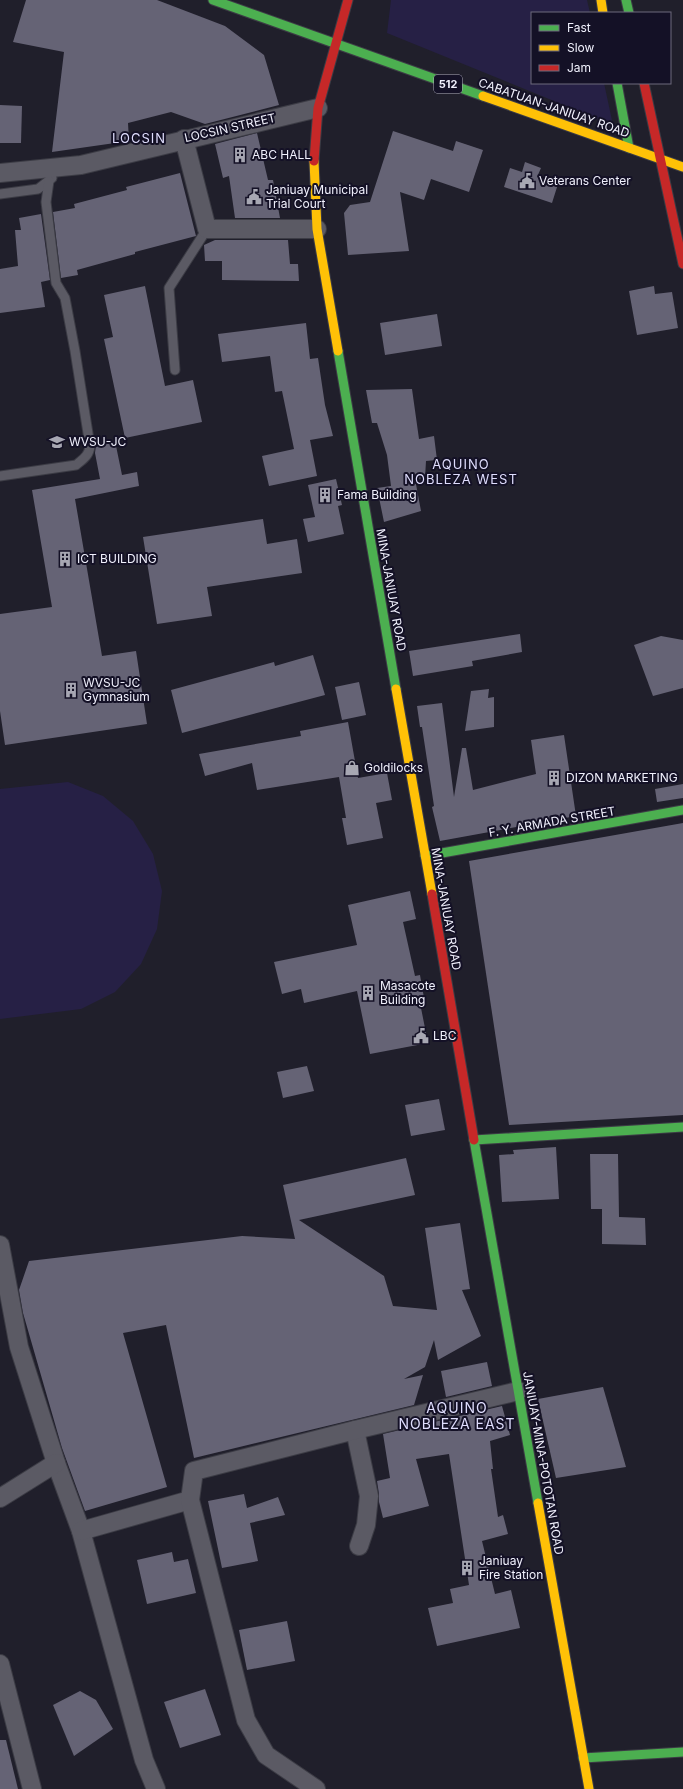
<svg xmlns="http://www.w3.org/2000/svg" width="683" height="1789" font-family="Inter,sans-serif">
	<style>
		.green { fill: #262045 }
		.building { fill: #656375 }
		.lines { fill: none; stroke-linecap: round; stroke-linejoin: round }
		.lane-casing { stroke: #3c3c45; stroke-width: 11 }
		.street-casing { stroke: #3c3c45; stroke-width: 20 }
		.fast-casing { stroke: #3c3c45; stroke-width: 11 }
		.slow-casing { stroke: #3c3c45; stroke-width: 11 }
		.jam-casing { stroke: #3c3c45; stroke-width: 11 }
		.lane { stroke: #5b5a64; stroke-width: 9 }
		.street { stroke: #5b5a64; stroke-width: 18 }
		.fast { stroke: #4caf50; stroke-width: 9 }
		.slow { stroke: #ffc107; stroke-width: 9 }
		.jam { stroke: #c62828; stroke-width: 9 }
		.labels { text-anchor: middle; stroke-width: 4; stroke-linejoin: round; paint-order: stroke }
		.shield { fill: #141126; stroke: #aeadbc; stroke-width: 1 }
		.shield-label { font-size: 11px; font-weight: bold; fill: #f0f0fc }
		.street-label { font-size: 12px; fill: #f0f0fc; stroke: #141126 }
		.poi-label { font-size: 12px; fill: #f0f0fc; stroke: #141126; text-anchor: start }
		.neighbourhood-label { font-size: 13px; letter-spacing: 1px; fill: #dfddfd; stroke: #141126 }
		.quarter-label { font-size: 14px; letter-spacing: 1px; fill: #dfddfd; stroke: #141126 }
	</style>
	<rect width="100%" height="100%" fill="#201f2b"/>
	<g class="green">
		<path d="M391,0H587L590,13H532V83H604L613,125L387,33Z"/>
		<path d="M68,782L103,796L133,821L153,854L162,891L157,929L141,964L115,992L81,1009L0,1019V789Z"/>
	</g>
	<g class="building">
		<path d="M26,0H157L225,26L264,55L279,105L205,124L171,112L128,123L129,141L52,152L64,52L13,42Z"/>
		<path d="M0,105L22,106L21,143H0Z"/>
		<path d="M393,131L453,151L456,141L483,150L469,192L431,179L424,200L400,192L409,251L348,255L344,213L350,205L370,202Z"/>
		<path d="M257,133L268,180H273L280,218H235L229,176L223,178L215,144Z"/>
		<path d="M525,162L541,168L537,177L558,184L552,203L504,187L510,168L522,172Z"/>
		<path d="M180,173L196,236L135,252V254L77,270L78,275L61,278L53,212L75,208L74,204L127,190L126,187Z"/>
		<path d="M41,214L50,280L41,282L45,307L0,313V269L18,266L15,230H21L19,218Z"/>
		<path d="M215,240H288L290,264H298L299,281L222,280V261H205L204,245Z"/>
		<path d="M145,286L165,386L193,380L202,422L125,438L104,339L113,337L104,295Z"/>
		<path d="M654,286L655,294L672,292L678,328L637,335L629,291Z"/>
		<path d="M437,314L442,346L385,355L380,323Z"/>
		<path d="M306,323L310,359L318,358L325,405L333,436L310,440L317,476L269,486L262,456L294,449L282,391L275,392L270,356L222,362L218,334Z"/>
		<path d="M412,389L419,439L434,436L437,460L426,461L425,478L415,479L421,511L384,522L377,488L391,486L387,455L377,423H372L366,390Z"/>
		<path d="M115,441L122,475L137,472L139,486L75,499L102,656L136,651L147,724L5,745L0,711V614L52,607L32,490L100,479L95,453L96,445Z"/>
		<path d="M336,479L342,505L338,506L344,534L308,542L303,519L315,517L308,485Z"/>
		<path d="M263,519L267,544L297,539L302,573L207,587L212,616L157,624L143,537Z"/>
		<path d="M520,634L522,652L472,661L473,666L413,676L409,651Z"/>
		<path d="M661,636L683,640V688L653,696L634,645Z"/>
		<path d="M313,655L325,695L182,733L171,690L274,662L275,666Z"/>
		<path d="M359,682L366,715L342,720L335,687Z"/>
		<path d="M489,689L488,698L494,697V727L465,731L471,691Z"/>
		<path d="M442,703L454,797L462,748H466L473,790L536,774L531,740L564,735L576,816L440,841L432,807L434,806L422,727H420L417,706Z"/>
		<path d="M348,722L358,778L387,773L392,800L376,803L383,838L347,845L342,818H346L339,777L257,790L252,763L205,776L199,754L301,736L300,731Z"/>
		<path d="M683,784V798L657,802L655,789Z"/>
		<path d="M683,823V1115L509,1125L469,861Z"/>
		<path d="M410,891L416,919L403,922L415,976L420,975L424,998H419L428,1043L370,1054L357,991L304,1003L301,989L282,994L274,962L357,945L348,905Z"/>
		<path d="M307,1066L314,1091L283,1098L277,1072Z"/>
		<path d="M439,1099L445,1130L411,1136L405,1105Z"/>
		<path d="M556,1147L559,1199L502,1202L499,1155L514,1154L513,1150Z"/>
		<path d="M590,1154H618L619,1217L645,1218L646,1245L602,1244V1209H591Z"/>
		<path d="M406,1158L415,1195L299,1220L384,1276L393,1306L437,1310L425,1228L460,1223L470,1289L462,1290L481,1336L438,1360L434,1340L425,1367L404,1379L423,1375L414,1405L194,1458L166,1325L123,1333L167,1487L85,1511L62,1448L23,1313L19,1290L29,1261L242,1236L295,1239L283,1185Z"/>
		<path d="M487,1362L492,1386L446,1397L441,1371Z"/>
		<path d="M603,1387L626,1467L556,1478L538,1399Z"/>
		<path d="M502,1406L510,1435L490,1441L493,1469H491L498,1517L503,1515L508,1534L482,1541L495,1594L511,1590L520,1628L437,1646L428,1608L453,1603L450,1589L469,1585L449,1454L416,1459L429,1506L383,1518L379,1502V1494L377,1481L390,1478L383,1434Z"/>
		<path d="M244,1494L247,1508L278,1497L285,1515L250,1523L258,1561L222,1568L208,1501Z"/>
		<path d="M172,1552L174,1562L188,1559L196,1593L147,1604L137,1560Z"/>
		<path d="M287,1621L295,1661L247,1670L239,1630Z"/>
		<path d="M205,1689L221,1735L180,1748L164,1702Z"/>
		<path d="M80,1691L96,1700L113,1729L74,1756L53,1705Z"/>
		<path d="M0,1740H6L18,1789H0Z"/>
	</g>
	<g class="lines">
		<defs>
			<g id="lane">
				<path d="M0,194L38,189L52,178"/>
				<path d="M175,370L169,288L207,229"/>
				<path d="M0,476L76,465C83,459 89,456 90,446L75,351L65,298L56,283L46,202L49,181"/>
			</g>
			<g id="street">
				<path d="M184,139L207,229H317"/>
				<path d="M0,173L81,165L318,108"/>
				<path d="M0,1245L19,1347L56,1463L81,1531L144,1760L156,1789"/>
				<path d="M355,1430L369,1496L366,1525L359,1546"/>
				<path d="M0,1498L56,1463"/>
				<path d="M81,1531L190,1500"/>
				<path d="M0,1664L32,1789"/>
				<path d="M316,1789L266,1755L246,1720L190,1500L194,1471L355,1430L518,1391"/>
			</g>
			<g id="fast">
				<path d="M213,0L483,96"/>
				<path d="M626,0L629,13"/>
				<path d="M617,83L629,148"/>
				<path d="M338,351L396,689"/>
				<path d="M425,856L683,810"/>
				<path d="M474,1140L538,1503"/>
				<path d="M474,1140L683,1127"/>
				<path d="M583,1758L683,1752"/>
			</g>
			<g id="slow">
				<path d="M601,0L603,13"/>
				<path d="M483,96L683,167"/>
				<path d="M314,161L317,229L338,351"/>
				<path d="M396,689L432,894"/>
				<path d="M538,1503L589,1789"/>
			</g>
			<g id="jam">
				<path d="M644,83L683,264"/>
				<path d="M314,161L318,108L348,0"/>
				<path d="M432,894L474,1140"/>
			</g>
		</defs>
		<use href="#lane" class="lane-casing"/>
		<use href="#street" class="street-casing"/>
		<use href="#fast" class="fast-casing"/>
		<use href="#slow" class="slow-casing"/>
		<use href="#jam" class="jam-casing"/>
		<use href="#lane" class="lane"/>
		<use href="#street" class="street"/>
		<use href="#fast" class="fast"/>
		<use href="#slow" class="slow"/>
		<use href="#jam" class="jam"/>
	</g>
	<defs>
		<symbol id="building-bare" viewBox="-9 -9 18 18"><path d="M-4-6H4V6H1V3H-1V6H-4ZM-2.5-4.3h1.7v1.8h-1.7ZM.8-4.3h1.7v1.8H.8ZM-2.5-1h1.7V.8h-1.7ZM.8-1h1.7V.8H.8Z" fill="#a7a7b3" stroke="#141126" stroke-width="2.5" paint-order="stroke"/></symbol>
		<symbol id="civic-bare" viewBox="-9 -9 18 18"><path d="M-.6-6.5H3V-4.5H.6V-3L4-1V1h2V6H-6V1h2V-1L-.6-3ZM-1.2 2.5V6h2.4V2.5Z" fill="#a7a7b3" stroke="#141126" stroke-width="2.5" paint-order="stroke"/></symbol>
		<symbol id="university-bare" viewBox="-9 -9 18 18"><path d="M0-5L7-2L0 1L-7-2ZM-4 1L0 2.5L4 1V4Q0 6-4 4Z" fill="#a7a7b3" stroke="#141126" stroke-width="2.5" paint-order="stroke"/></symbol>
		<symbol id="shop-bare" viewBox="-9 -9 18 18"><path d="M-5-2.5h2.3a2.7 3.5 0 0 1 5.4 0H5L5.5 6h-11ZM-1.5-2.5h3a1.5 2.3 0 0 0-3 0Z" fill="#a7a7b3" stroke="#141126" stroke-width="2.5" paint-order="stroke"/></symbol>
	</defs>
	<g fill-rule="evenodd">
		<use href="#building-bare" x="229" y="144" width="22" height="22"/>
		<use href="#civic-bare" x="516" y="170" width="22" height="22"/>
		<use href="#civic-bare" x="243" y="186" width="22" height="22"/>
		<use href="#university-bare" x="46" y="431" width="22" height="22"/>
		<use href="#building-bare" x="314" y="484" width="22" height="22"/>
		<use href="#building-bare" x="54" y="548" width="22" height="22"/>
		<use href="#building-bare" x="60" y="679" width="22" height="22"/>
		<use href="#shop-bare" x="341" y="757" width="22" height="22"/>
		<use href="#building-bare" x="543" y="767" width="22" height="22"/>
		<use href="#building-bare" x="357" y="982" width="22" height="22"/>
		<use href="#civic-bare" x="410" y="1025" width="22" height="22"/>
		<use href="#building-bare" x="456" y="1557" width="22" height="22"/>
	</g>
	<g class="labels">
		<rect class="shield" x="434" y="75" width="28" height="18" rx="3"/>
		<g class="shield-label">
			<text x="448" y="88">512</text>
		</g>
		<g class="street-label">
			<text transform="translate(554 108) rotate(19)" y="4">CABATUAN-JANIUAY ROAD</text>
			<text transform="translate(230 128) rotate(-13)" y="4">LOCSIN STREET</text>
			<text transform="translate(391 590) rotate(80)" y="4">MINA-JANIUAY ROAD</text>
			<text transform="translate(552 822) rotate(-10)" y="4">F. Y. ARMADA STREET</text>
			<text transform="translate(446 909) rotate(80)" y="4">MINA-JANIUAY ROAD</text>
			<text transform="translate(543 1463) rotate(80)" y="4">JANIUAY-MINA-POTOTAN ROAD</text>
		</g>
		<g class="poi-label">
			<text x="252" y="159">ABC HALL</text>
			<text x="539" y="185">Veterans Center</text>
			<text x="266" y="194">Janiuay Municipal<tspan x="266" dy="14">Trial Court</tspan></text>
			<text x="69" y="446">WVSU-JC</text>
			<text x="337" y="499">Fama Building</text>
			<text x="77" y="563">ICT BUILDING</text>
			<text x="83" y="687">WVSU-JC<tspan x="83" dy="14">Gymnasium</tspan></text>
			<text x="364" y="772">Goldilocks</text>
			<text x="566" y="782">DIZON MARKETING</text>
			<text x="380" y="990">Masacote<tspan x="380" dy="14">Building</tspan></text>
			<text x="433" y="1040">LBC</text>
			<text x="479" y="1565">Janiuay<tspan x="479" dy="14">Fire Station</tspan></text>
		</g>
		<g class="neighbourhood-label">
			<text x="139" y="143">LOCSIN</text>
			<text x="461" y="469">AQUINO<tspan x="461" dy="15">NOBLEZA WEST</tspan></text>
		</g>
		<g class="quarter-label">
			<text x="457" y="1413">AQUINO<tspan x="457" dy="16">NOBLEZA EAST</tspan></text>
		</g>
	</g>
	<rect x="531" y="12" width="140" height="72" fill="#141126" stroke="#6c6a7c"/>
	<rect x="539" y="25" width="20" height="6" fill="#4caf50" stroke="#6c6a7c"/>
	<text x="567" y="32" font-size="12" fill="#f0f0fc">Fast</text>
	<rect x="539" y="45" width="20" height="6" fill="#ffc107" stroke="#6c6a7c"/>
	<text x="567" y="52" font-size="12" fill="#f0f0fc">Slow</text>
	<rect x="539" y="65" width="20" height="6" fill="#c62828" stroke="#6c6a7c"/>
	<text x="567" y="72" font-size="12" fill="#f0f0fc">Jam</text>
</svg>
